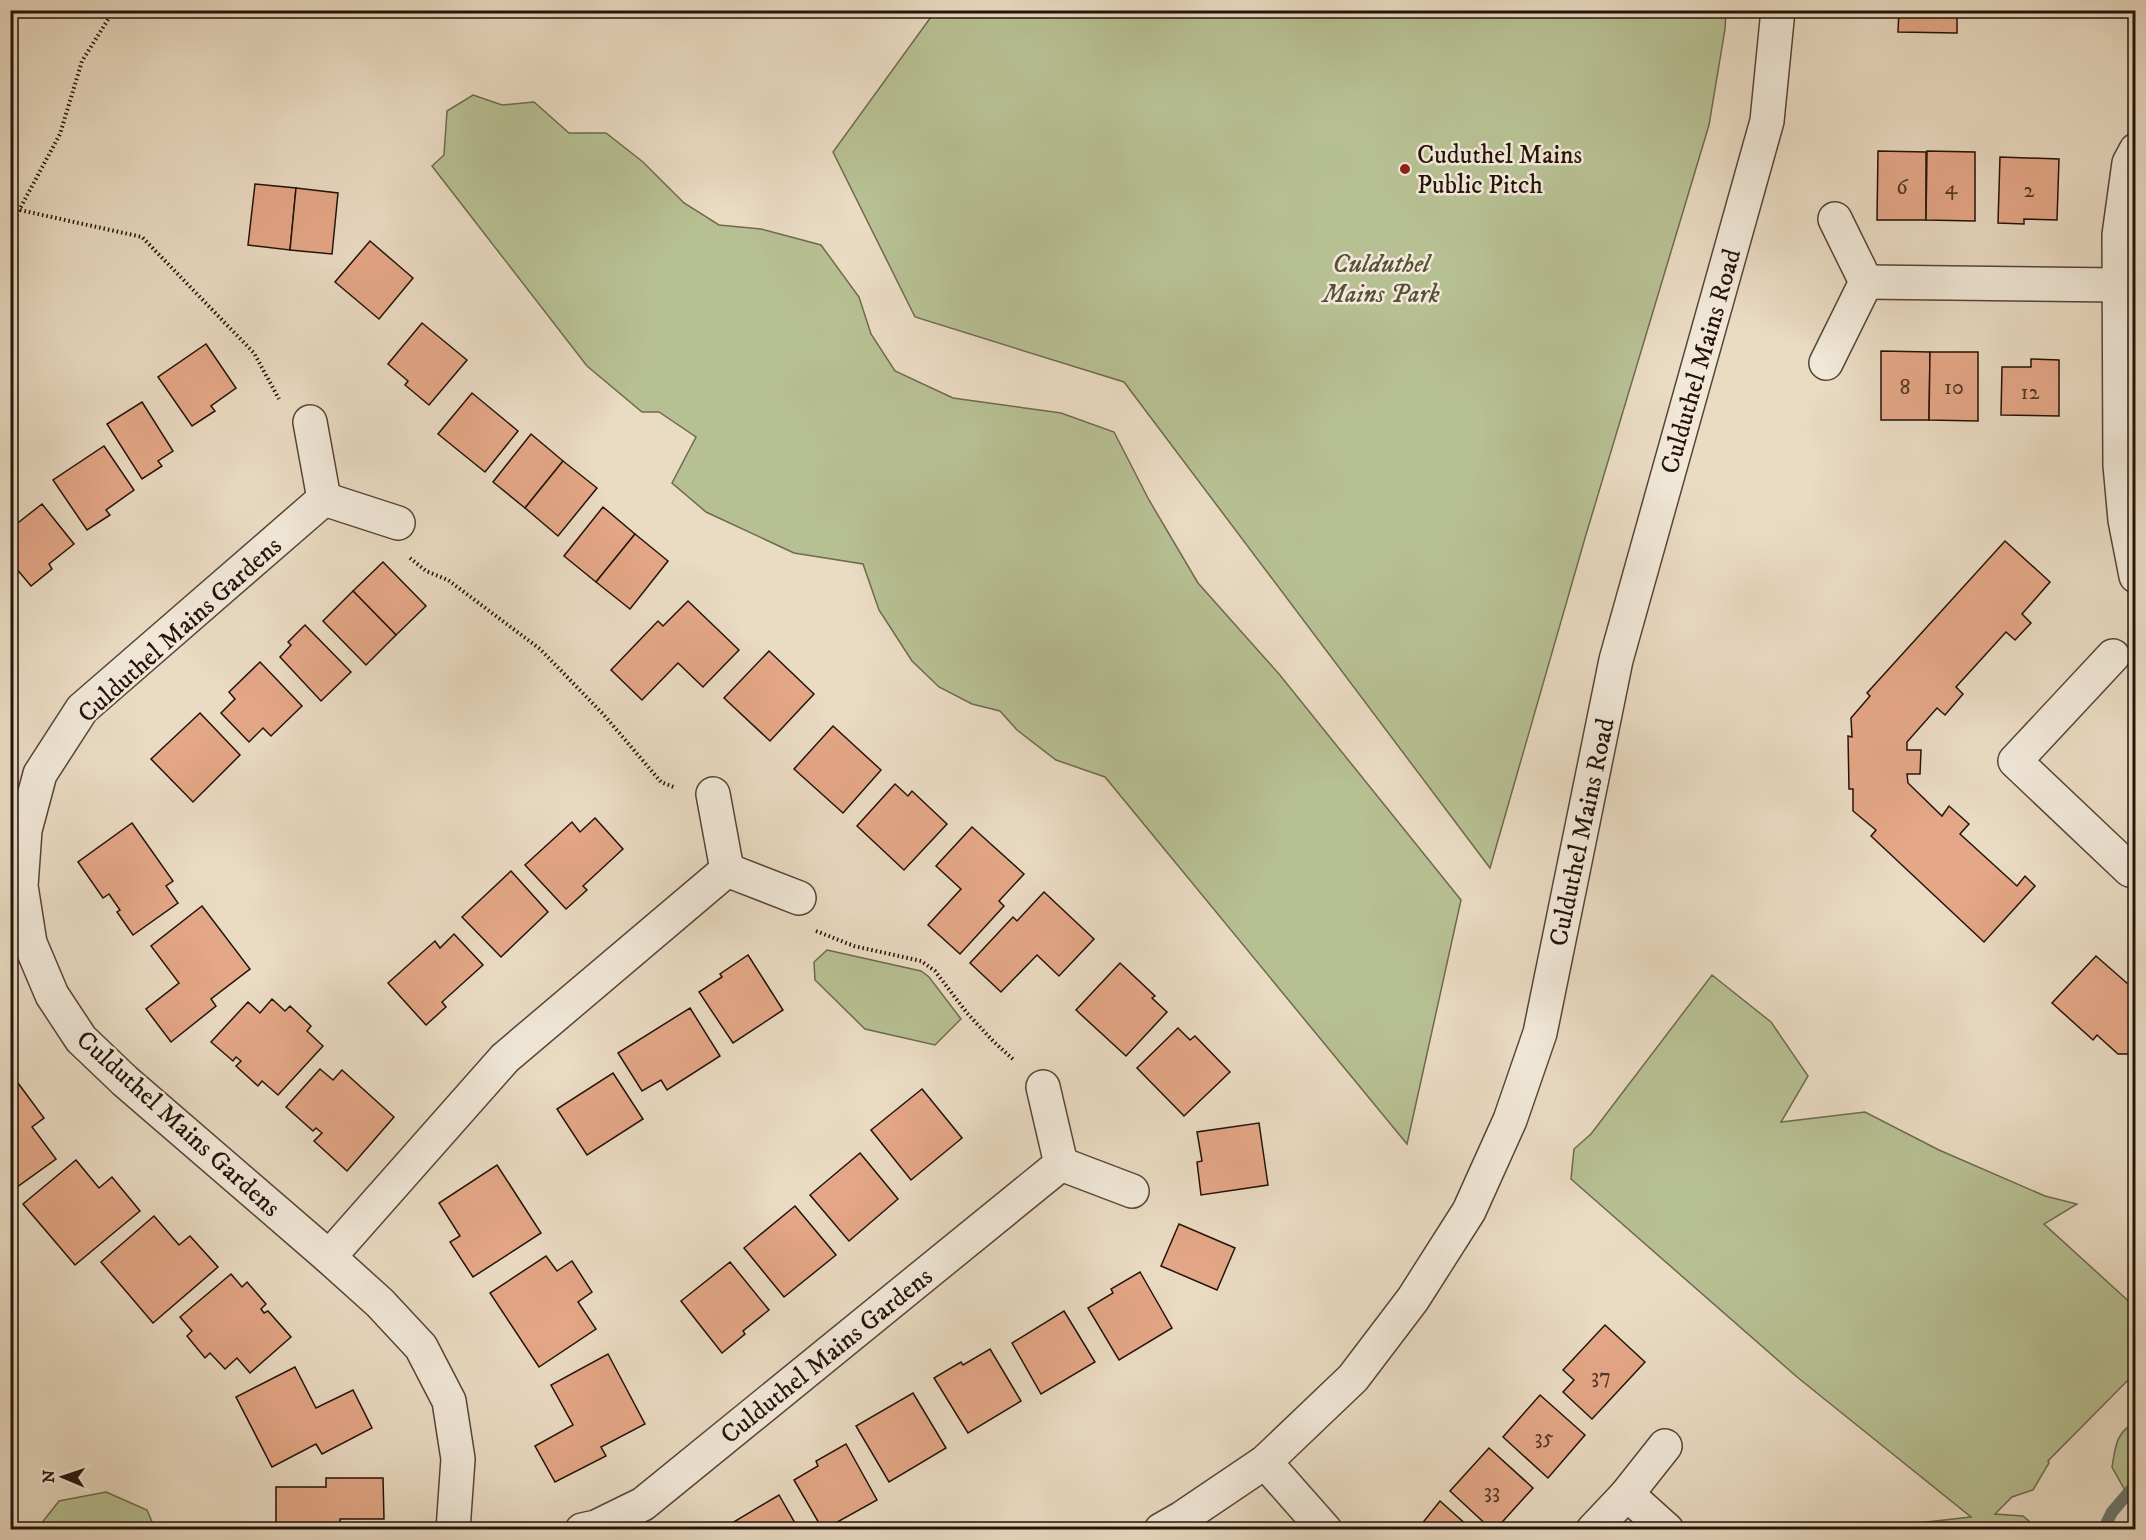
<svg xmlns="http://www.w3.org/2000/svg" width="2146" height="1540" font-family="'IM FELL DW Pica',serif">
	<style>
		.green { fill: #b7c093; stroke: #6e6a4e; stroke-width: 1.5 }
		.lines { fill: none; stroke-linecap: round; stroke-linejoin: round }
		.stream { stroke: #6a7870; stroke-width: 12 }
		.building { fill: #e4a787; stroke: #241309; stroke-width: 1.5 }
		.minor-casing { stroke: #564538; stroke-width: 36 }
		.tertiary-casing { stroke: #564538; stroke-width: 36 }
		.path { stroke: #241309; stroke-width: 4; stroke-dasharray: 1.5 3; stroke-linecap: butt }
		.minor { stroke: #f1e8d8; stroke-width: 33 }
		.tertiary { stroke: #f1e8d8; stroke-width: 33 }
		.poi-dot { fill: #8f2418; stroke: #f1e8d8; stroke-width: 2 }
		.labels { text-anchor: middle; stroke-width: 5; stroke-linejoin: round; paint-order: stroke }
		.number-label { font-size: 22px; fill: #543828 }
		.poi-label { font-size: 26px; fill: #241309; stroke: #f1e8d8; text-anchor: start }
		.park-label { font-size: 26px; font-style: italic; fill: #575039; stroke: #f1e8d8 }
		.street-label { font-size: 26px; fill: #241309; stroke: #f1e8d8 }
	</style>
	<rect width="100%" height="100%" fill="#eadbc3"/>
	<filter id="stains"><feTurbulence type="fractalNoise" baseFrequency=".00333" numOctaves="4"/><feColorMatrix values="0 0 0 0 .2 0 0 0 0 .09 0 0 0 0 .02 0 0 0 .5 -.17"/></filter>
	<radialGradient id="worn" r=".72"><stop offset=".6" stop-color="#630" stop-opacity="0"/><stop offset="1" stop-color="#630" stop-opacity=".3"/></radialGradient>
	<g class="green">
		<path d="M936,10L1726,11L1725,29L1709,125L1585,538L1490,868L1124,382L915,317L833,152Z"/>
		<path d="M473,95L502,105L534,102L569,133H606L643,162L684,203L719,225L761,229L821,245L859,297L871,334L895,371L953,398L1061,413L1114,432L1149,500L1198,583L1279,674L1461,900L1407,1144L1105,777L1056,760L1017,730L1000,711L972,704L939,687L912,661L879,610L863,564L794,553L706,512L672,483L696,437L659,412H642L587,366L432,166L444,155L447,111Z"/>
		<path d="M827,950L921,971L929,977L961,1019L935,1045L865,1029L815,980L814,962Z"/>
		<path d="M1712,975L1771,1022L1808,1076L1781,1122L1865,1112L1939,1150L2045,1196L2077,1204L2044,1224L2135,1307V1373L2048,1461L2049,1463L2033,1490L2012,1497L1995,1514L2023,1516L2038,1529H1917L1918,1523L1971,1517L1797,1377L1571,1179L1574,1149L1591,1134Z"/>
		<path d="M2135,1423V1497L2127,1494L2112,1467C2115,1449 2116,1431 2135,1423Z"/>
		<path d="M106,1492L147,1510L155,1529H37L59,1501Z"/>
	</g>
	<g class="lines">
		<path class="stream" d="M2103,1530L2112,1512L2136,1484"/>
	</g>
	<g class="building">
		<path d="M1899,10H1976V16H1957V33L1898,32Z"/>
		<path d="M1993,10H2045V12L1993,11Z"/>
		<path d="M1878,151L1926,152V220H1877Z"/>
		<path d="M1927,151L1975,152V221L1926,220Z"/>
		<path d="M2000,157L2059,159L2057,220L2024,219V224L1998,223Z"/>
		<path d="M255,184L296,188L290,250L248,245Z"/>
		<path d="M296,188L338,193L332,254L290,250Z"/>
		<path d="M370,241L413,278L379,319L335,282Z"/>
		<path d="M422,323L467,360L429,405L405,385L408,381L388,364Z"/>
		<path d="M206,344L236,388L211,406L215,411L192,426L158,377Z"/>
		<path d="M1881,351L1930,352L1929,420H1881Z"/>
		<path d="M1930,352H1978V421L1929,420Z"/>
		<path d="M2031,359L2059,360V416L2001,415L2002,367H2031Z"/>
		<path d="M472,393L518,431L485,472L438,434Z"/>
		<path d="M142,402L173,451L158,461L162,466L142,479L107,424Z"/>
		<path d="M531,434L563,461L525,508L493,482Z"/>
		<path d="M104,446L134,490L106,510L110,515L87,530L53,480Z"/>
		<path d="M563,461L597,488L558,536L525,508Z"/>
		<path d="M42,504L74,544L49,564L52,569L31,586L10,561V529Z"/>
		<path d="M603,507L635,534L596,582L564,556Z"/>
		<path d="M635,534L668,561L630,609L596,582Z"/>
		<path d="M2005,541L2050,582L2022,614L2031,623L2015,640L2006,632L1956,687L1963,694L1945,715L1937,708L1907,742V750H1921L1920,774H1907L1908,783L1942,816L1949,806L1969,824L1960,834L2017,886L2025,876L2035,886L1984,942L1871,836L1876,830L1853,811V789H1849L1848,736L1852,737L1851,718L1870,696L1867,693Z"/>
		<path d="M383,562L426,606L396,635L353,591Z"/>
		<path d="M353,591L396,635L366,665L323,621Z"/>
		<path d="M688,601L739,650L703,687L678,663L642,700L611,670L658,621L663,626Z"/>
		<path d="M305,625L351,672L321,701L280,657L291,645L288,642Z"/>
		<path d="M769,651L814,694L770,741L724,698Z"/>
		<path d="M260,662L302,706L271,736L263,728L249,742L221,713L235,699L229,692Z"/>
		<path d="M200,713L240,755L193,802L151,759Z"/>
		<path d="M833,726L881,770L843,813L794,769Z"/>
		<path d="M895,784L908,796L912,791L947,824L904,870L857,826Z"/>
		<path d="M595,818L623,849L583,886L587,890L566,909L525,865L572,822L580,832Z"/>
		<path d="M132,823L173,881L166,886L178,903L133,935L117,912L120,910L109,894L103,898L78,862Z"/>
		<path d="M972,827L1024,874L999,901L1004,906L960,954L928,925L961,889L936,866Z"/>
		<path d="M511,871L548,912L501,957L462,917Z"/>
		<path d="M1044,892L1094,939L1059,976L1037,955L1001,992L970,963L1013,917L1017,921Z"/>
		<path d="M202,906L250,969L211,999L216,1006L171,1042L146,1009L179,983L151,946Z"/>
		<path d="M454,934L483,965L442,1002L446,1007L426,1025L388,983L435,941L440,948Z"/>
		<path d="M748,955L783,1010L733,1043L699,992L722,977L720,974Z"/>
		<path d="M2096,956L2136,991V1054H2118L2097,1035L2093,1040L2052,1003Z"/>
		<path d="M1120,963L1155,996L1152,998L1167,1012L1126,1056L1076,1010Z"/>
		<path d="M272,999L285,1011L290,1006L311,1026L307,1031L323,1046L278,1095L262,1081L258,1086L236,1066L241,1061L236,1057L233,1061L211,1042L248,1002L260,1013Z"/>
		<path d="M690,1008L720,1056L667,1090L661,1080L642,1091L618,1053Z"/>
		<path d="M1178,1028L1190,1040L1195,1036L1230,1072L1184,1116L1137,1068Z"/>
		<path d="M320,1069L333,1080L342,1070L394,1117L347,1171L314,1141L322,1133L316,1128L313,1131L286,1107Z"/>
		<path d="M613,1073L643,1119L587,1155L557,1109Z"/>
		<path d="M18,1083L44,1118L32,1127L56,1159L10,1192V1089Z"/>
		<path d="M922,1089L962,1138L911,1180L871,1130Z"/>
		<path d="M1259,1123L1268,1185L1201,1195L1197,1162L1202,1161L1197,1132Z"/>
		<path d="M860,1153L898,1199L849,1241L810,1195Z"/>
		<path d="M76,1160L99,1188L112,1177L140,1211L75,1265L23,1204Z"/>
		<path d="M497,1165L541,1233L473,1277L450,1242L460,1236L439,1203Z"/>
		<path d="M795,1206L836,1255L784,1297L744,1248Z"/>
		<path d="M154,1216L179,1245L190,1236L218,1267L153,1323L101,1262Z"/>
		<path d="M1179,1224L1235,1248L1217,1290L1161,1266Z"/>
		<path d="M546,1256L557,1271L572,1261L592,1292L578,1302L596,1329L539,1367L490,1293Z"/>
		<path d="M730,1262L769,1310L743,1331L745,1334L722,1353L681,1301Z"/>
		<path d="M1140,1272L1172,1328L1119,1360L1088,1308L1113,1293L1111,1289Z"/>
		<path d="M231,1274L242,1287L247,1282L266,1304L261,1309L264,1313L268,1311L291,1337L250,1373L237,1358L225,1369L210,1353L205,1358L187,1336L192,1331L180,1317Z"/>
		<path d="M1064,1311L1095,1362L1041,1394L1012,1343Z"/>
		<path d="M1605,1325L1645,1362L1592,1419L1563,1392L1574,1380L1563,1370Z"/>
		<path d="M990,1349L1021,1401L968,1433L934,1378L961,1362L963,1365Z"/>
		<path d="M608,1354L645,1424L601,1447L606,1456L555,1482L535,1446L573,1425L551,1385Z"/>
		<path d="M295,1367L316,1408L353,1390L372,1428L322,1454L316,1444L272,1467L236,1397Z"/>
		<path d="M913,1393L946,1448L889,1482L856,1426Z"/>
		<path d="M1540,1395L1585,1435L1548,1478L1503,1437Z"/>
		<path d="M846,1444L877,1500L823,1530L794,1480L818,1466L816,1461Z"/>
		<path d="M1489,1448L1533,1488L1495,1530H1492L1450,1491Z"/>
		<path d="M326,1478H383L384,1519H340V1530H276V1487H326Z"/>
		<path d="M779,1495L799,1530H722V1529Z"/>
		<path d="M1440,1501L1469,1527L1467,1530H1417Z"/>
	</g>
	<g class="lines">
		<defs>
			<g id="minor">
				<path d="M2136,150L2129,163L2119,235L2120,465L2125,520L2136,576"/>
				<path d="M1866,282L2119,285"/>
				<path d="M1826,363L1866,282L1835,219"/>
				<path d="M310,422L324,499"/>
				<path d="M398,523L324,499L82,709L40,774L25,830L21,886L30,943L52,995L81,1039L125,1081L329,1257L380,1303L421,1347L449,1401L458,1459L453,1530"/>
				<path d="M2113,656L2015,761L2130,870L2136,864"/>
				<path d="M713,794L727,870L799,898"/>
				<path d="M1043,1087L1061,1164L1132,1191"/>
				<path d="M329,1257L505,1058L727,870"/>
				<path d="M1265,1462L1325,1530"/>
				<path d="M1627,1494L1665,1446"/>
				<path d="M582,1530L596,1527L643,1504L1061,1164"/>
				<path d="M1593,1530L1627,1494L1667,1530"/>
			</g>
			<path id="tertiary" d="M1161,1530L1182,1518L1265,1462L1353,1378L1413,1299L1469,1211L1510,1120L1540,1033L1616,660L1767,121L1778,10"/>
		</defs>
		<use href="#minor" class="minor-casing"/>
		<use href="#tertiary" class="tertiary-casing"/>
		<g class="path">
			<path d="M20,210L142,237L254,353L279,399"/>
			<path d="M10,227L60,134L82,61L114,10"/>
			<path d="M410,558L426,571L448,580L540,649L604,715L661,782L676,788"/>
			<path d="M816,931L854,946L921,961L935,971L967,1013L993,1041L1015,1061"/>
		</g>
		<use href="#minor" class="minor"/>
		<use href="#tertiary" class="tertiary"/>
	</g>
	<circle class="poi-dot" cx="1405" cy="169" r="6"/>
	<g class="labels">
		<g class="number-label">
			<text x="1902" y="194">6</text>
			<text x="1951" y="194">4</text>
			<text x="2029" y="197">2</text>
			<text x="1905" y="394">8</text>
			<text x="1954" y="394">10</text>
			<text x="2030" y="399">12</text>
			<text x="1601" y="1383">37</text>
			<text x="1544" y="1444">35</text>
			<text x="1492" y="1498">33</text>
		</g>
		<g class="poi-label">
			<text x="1417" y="163">Cuduthel Mains<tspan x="1417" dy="30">Public Pitch</tspan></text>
		</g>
		<g class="park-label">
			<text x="1381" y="272">Culduthel<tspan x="1381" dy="30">Mains Park</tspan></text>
		</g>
		<g class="street-label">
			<text transform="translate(1700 361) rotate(-74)" y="9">Culduthel Mains Road</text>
			<text transform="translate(179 629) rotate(-42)" y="9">Culduthel Mains Gardens</text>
			<text transform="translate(1581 832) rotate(-78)" y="9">Culduthel Mains Road</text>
			<text transform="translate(179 1123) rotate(42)" y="9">Culduthel Mains Gardens</text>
			<text transform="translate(826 1355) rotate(-39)" y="9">Culduthel Mains Gardens</text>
		</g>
	</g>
	<rect width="2146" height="1540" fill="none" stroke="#eadbc3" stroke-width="36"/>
	<rect x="12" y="12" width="2122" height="1516" fill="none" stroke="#241309" stroke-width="3"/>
	<rect x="18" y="18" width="2110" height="1504" fill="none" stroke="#241309" stroke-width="1.5"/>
	<g transform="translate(63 1477) rotate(272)" stroke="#f1e8d8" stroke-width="4.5" paint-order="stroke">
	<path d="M0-4.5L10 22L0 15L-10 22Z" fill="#241309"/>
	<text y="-9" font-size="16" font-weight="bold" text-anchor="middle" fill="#241309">N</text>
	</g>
	<rect width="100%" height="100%" filter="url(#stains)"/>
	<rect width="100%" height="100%" fill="url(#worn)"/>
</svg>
